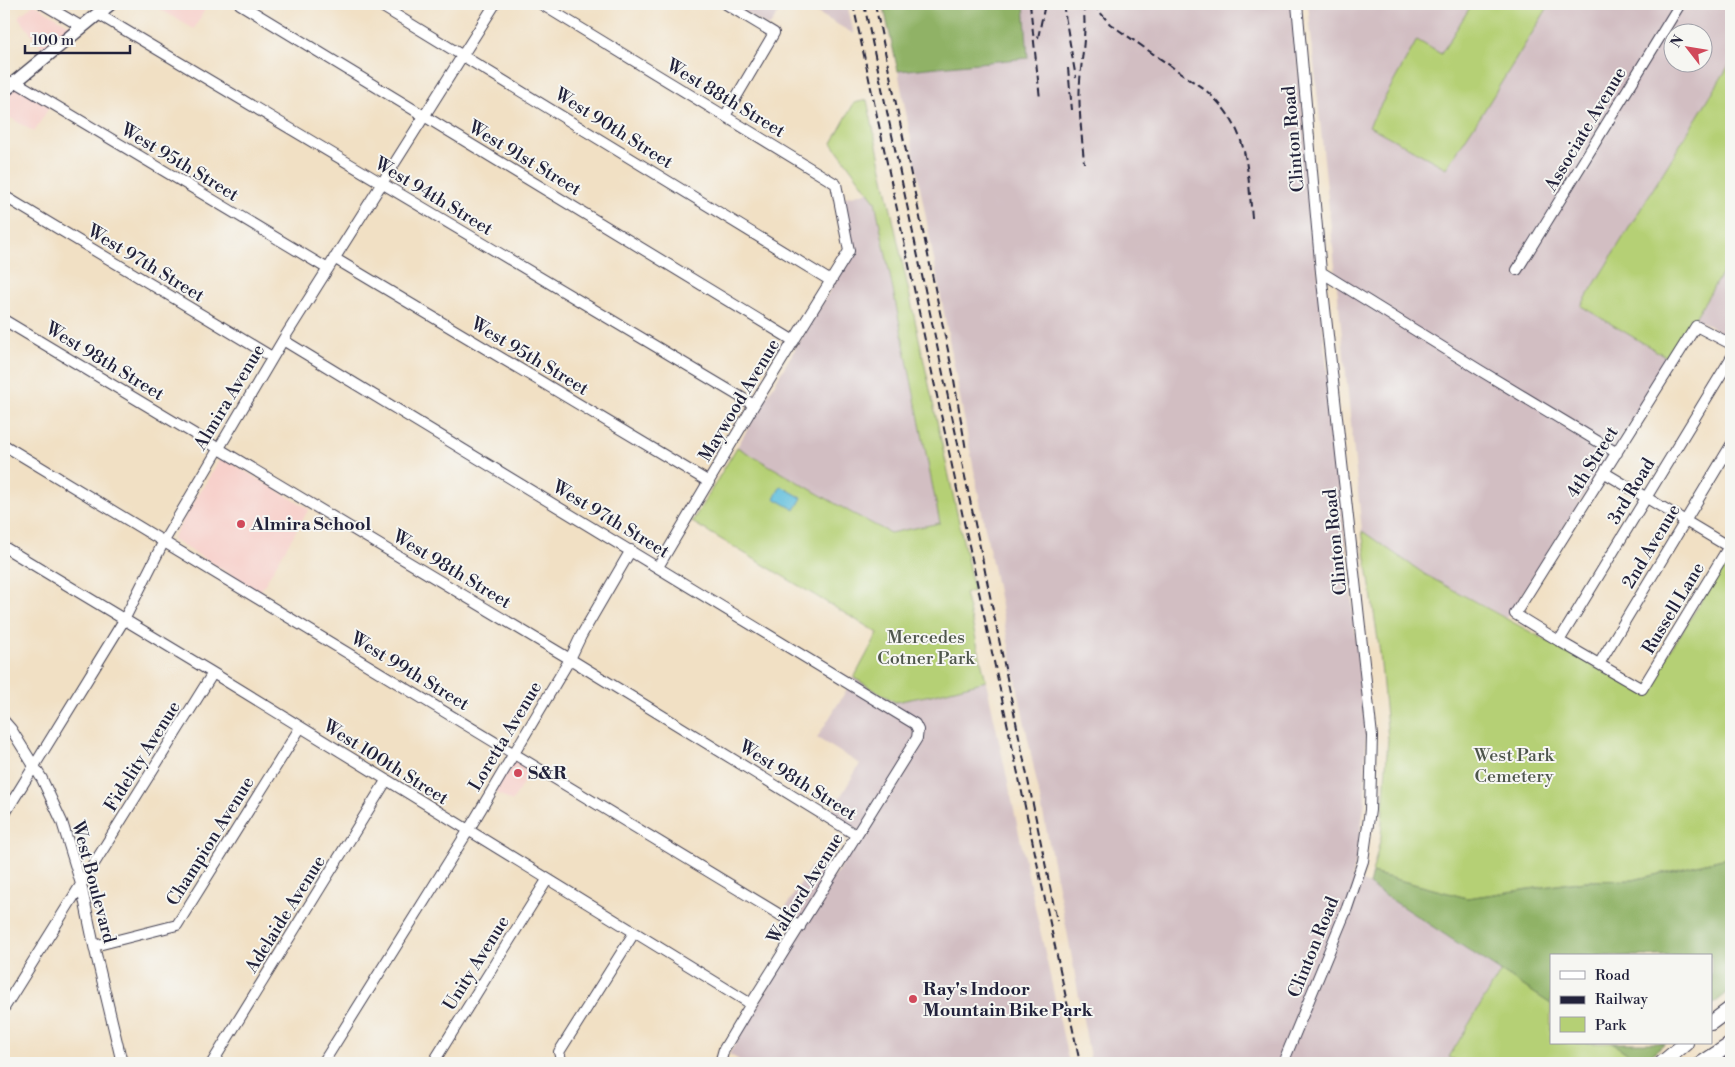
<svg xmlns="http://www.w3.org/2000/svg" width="1735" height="1067" viewBox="0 0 1735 1067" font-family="'Libre Bodoni',serif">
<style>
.built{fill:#f7d0cb}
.industrial{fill:#d2bec2;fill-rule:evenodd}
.green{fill:#b5d075;stroke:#6c7958}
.forest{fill:#90b266;stroke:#596a50}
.water{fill:#5dbddc;stroke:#40708c}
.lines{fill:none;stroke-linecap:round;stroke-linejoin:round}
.minor-casing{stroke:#413e50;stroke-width:12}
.major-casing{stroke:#413e50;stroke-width:15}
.highway-casing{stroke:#413e50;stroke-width:16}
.minor{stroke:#fff;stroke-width:10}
.major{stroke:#fff;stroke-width:12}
.highway{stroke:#fff;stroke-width:14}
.rail{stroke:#22223b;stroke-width:2;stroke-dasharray:8 4;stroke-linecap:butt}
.poi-dot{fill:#d1495b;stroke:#f6f6f2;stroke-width:2}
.labels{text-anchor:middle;stroke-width:4;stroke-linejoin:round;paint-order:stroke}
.street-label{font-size:18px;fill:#22223b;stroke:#f6f6f2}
.poi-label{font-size:18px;font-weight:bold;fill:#22223b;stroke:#f6f6f2;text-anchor:start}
.park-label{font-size:18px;fill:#4e564c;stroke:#f6f6f2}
</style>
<rect width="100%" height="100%" fill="#f6f6f2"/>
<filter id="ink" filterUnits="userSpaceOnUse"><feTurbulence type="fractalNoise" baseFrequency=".02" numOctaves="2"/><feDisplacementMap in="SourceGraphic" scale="10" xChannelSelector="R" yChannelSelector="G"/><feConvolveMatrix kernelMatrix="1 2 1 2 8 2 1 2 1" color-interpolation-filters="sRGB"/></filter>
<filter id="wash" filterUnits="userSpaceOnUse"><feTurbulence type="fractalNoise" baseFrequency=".0096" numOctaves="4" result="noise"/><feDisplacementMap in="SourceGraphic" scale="20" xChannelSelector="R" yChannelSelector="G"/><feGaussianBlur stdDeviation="1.12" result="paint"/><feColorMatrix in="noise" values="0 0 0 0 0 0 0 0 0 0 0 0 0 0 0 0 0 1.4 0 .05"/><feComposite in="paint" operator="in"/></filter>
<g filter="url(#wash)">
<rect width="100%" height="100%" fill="#f1e0c4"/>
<path class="built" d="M34 4 73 27 44 50 18 17Z
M151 4H208L194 29Z
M17 86 50 106 34 132 4 114V97Z
M221 457 309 509 260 592 172 539Z
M515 757 532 767 512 802 494 791Z"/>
<path class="industrial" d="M732 4H784L769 27Z
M802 4H847L854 34Z
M1024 4H1293L1326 359 1366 732 1365 801 1357 858 1352 877 1369 885 1501 971 1449 1057 1458 1063H1091L1067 931 984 523 898 71 1028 58Z
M1308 4H1472L1441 55 1417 40 1445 168 1482 114 1550 4H1731V62L1581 306 1670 359 1507 618 1426 575 1362 531ZM1672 32H1702V62H1672Z
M868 192 875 201 940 523 890 533 850 512 737 447 852 253 842 198Z
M1731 258V338L1695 318Z
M854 678 895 702 931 695 986 681 1069 1063H744L729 1054 805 926 783 912 811 866 833 879 860 832 830 814 860 764 817 738Z"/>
<path class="green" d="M1472 4H1550L1482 114 1446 168 1369 126 1417 40 1441 54Z
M1731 62V258L1670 359 1581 306Z
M867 100 974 591 965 593 986 681 931 695 895 702 854 678 878 633 692 522 737 447 850 512 890 533 940 523 875 201 832 143 854 103Z
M1362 531 1426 575 1643 693 1731 554V857L1633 880 1585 881 1467 898 1372 873 1381 837 1388 739 1380 654Z
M1501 971 1551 1004V1043H1612L1642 1063H1458L1449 1057Z"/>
<path class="forest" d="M883 4H1024L1028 58 898 71Z
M1731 857V990L1711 1006V956H1551V1004L1369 885 1372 873 1467 898 1585 881 1633 880Z
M1612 1043H1665L1642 1063Z"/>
<path class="water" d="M781 486 802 498 795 510 774 498Z"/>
</g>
<g filter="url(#ink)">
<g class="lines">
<defs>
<path id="minor" d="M43 4 82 27
M240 4 794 341
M378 4 831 281
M541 4 836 184 849 251 754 405 658 567
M98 14 754 405
M16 82 328 269
M725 116 774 33 726 4
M4 196 272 357
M334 258 709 482
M1517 270 1680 4
M1321 272 1481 371 1617 453
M4 320 570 659 856 835
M283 340 915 724 918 730 917 738 751 1004 724 1049 720 1063
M1731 344 1696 326 1515 614 1559 641 1642 689 1731 543
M4 445 800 927
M1605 473 1729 547
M4 547 213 673 751 1004
M1559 641 1731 358
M1599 664 1731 445
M4 721 11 729 42 779 62 822 81 884 94 946 122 1063
M4 815 124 620 164 541 283 340 495 4
M94 946 177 925 300 728
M4 1008 213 673
M212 1063 386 781
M323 1063 468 831 570 659 581 636 631 550
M433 1063 547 880
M562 1063 559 1052 634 933
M1283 1063 1347 908 1363 861 1370 810 1372 736 1321 272 1297 4"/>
<path id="major" d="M4 91 110 4"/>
<path id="highway" d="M1711 1023 1731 1008
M1662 1063 1686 1043
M1702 1063 1731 1044"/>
</defs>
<use href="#minor" class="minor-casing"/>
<use href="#major" class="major-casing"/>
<use href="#highway" class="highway-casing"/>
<use href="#minor" class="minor"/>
<use href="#major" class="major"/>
<use href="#highway" class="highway"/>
<path class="rail" d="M853 4 1080 1063
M864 4 980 547 1057 921
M875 4 953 374 966 450
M1030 4 1040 99
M1063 4 1076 78
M1083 4C1087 31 1082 54 1080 81 1078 108 1082 135 1084 163
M1093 4 1110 24 1204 89C1249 126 1247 165 1252 218
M1038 38 1045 4
M1068 68 1072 110"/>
</g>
</g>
<g class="poi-dot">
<circle cx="241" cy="524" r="5"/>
<circle cx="518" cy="773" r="5"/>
<circle cx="913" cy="999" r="5"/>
</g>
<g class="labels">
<g class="street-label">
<text transform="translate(726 98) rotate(31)" y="6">West 88th Street</text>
<text transform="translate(614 128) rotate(32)" y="6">West 90th Street</text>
<text transform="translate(1585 129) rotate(-59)" y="6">Associate Avenue</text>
<text transform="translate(1293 139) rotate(-95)" y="6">Clinton Road</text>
<text transform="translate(525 158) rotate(31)" y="6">West 91st Street</text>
<text transform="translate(180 162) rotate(31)" y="6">West 95th Street</text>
<text transform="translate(434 196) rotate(31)" y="6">West 94th Street</text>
<text transform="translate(146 263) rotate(31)" y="6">West 97th Street</text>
<text transform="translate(530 356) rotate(31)" y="6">West 95th Street</text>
<text transform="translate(105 361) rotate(31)" y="6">West 98th Street</text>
<text transform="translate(229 397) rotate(-59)" y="6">Almira Avenue</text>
<text transform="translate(739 400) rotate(-59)" y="6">Maywood Avenue</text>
<text transform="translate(1592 462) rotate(-58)" y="6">4th Street</text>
<text transform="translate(1631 491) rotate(-59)" y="6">3rd Road</text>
<text transform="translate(611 519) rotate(31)" y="6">West 97th Street</text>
<text transform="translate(1335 542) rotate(-96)" y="6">Clinton Road</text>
<text transform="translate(1651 546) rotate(-59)" y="6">2nd Avenue</text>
<text transform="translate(452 569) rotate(31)" y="6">West 98th Street</text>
<text transform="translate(1673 608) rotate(-59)" y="6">Russell Lane</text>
<text transform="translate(410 671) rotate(31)" y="6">West 99th Street</text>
<text transform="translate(505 736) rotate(-59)" y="6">Loretta Avenue</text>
<text transform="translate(142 756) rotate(-58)" y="6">Fidelity Avenue</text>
<text transform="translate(386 762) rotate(32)" y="6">West 100th Street</text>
<text transform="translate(798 780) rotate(32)" y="6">West 98th Street</text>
<text transform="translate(210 841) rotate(-58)" y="6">Champion Avenue</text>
<text transform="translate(94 882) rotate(75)" y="6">West Boulevard</text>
<text transform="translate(805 888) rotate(-58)" y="6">Walford Avenue</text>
<text transform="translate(285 914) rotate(-58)" y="6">Adelaide Avenue</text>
<text transform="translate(1313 947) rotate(-68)" y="6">Clinton Road</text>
<text transform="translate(476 963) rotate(-58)" y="6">Unity Avenue</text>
</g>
<g class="poi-label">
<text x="251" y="530">Almira School</text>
<text x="528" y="779">S&amp;R</text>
<text x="923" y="995">Ray's Indoor<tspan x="923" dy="21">Mountain Bike Park</tspan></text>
</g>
<g class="park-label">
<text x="926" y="643">Mercedes<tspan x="926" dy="21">Cotner Park</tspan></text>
<text x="1514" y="761">West Park<tspan x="1514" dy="21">Cemetery</tspan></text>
</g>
</g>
<rect width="1735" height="1067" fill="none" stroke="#f6f6f2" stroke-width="20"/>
<rect x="1550" y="954" width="162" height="90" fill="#f6f6f2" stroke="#a1a1a9"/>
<rect x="1560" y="971" width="25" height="8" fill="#ffffff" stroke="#a1a1a9"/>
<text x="1595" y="980" font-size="15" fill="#22223b">Road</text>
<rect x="1560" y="996" width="25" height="8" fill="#22223b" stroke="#a1a1a9"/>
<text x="1595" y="1004" font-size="15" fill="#22223b">Railway</text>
<rect x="1560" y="1017" width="25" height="15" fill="#b5d075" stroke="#a1a1a9"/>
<text x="1595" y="1030" font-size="15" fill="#22223b">Park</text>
<g transform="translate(1688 48) rotate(301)"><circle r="24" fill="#f6f6f2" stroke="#a1a1a9"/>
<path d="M0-4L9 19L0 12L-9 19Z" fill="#d1495b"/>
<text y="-8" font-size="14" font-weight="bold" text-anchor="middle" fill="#22223b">N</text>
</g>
<path d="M25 45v8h105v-8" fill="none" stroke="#22223b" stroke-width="2.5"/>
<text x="32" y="45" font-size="15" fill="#22223b" stroke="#f6f6f2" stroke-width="4" paint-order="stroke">100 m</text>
</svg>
